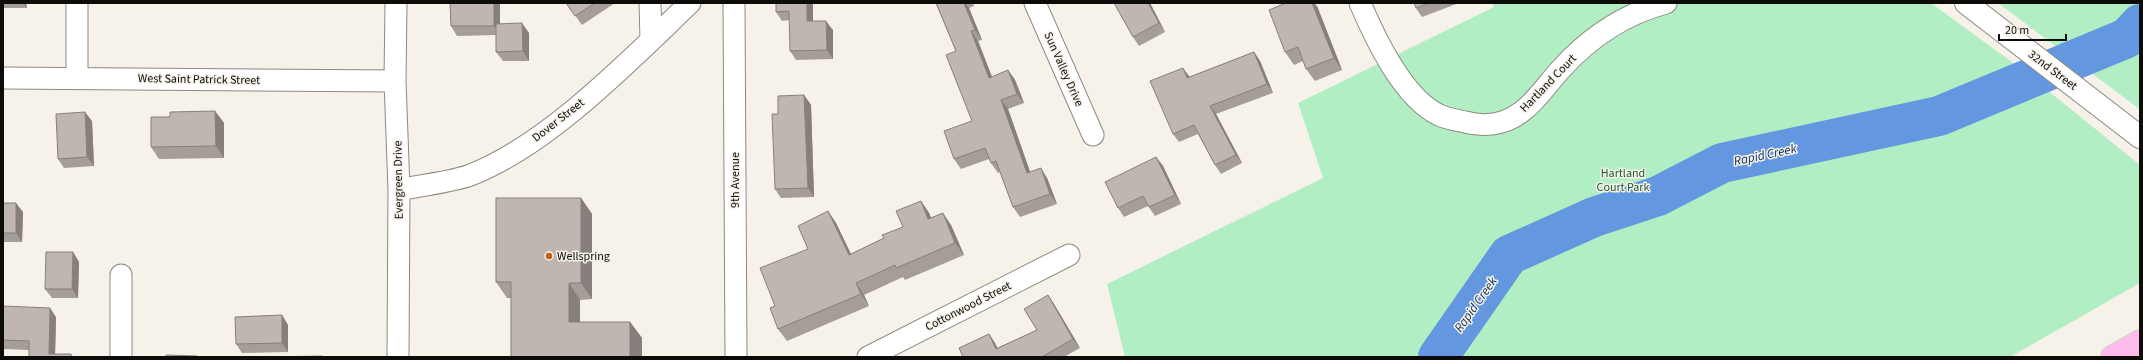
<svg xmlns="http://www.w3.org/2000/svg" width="2143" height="360" viewBox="0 0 2143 360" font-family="'Source Sans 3',sans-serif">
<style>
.green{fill:#b2eec3}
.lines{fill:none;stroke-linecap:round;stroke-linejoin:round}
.river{stroke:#6398e1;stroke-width:40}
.minor-casing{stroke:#8d8981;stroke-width:23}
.tertiary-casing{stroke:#8d8981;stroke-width:24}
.primary-casing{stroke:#d3d3d3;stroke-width:24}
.minor{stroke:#fff;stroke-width:21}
.tertiary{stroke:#fff;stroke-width:22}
.primary{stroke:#febaed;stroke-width:22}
.wall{fill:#a49d98}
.shaded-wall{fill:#867f7c}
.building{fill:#bfb6b1;stroke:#867f7c}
.poi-dot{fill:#c0601e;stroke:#f6f2e9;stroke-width:1.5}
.labels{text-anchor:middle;stroke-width:3;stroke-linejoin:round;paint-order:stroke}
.street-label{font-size:12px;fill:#0d0c09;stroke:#f6f2e9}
.park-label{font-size:12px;fill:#195933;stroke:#f6f2e9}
.poi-label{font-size:12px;fill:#0d0c09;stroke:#f6f2e9;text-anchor:start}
.water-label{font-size:13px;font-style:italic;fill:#092e5b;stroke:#f6f2e9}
</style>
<rect width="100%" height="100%" fill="#f6f2e9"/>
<path class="green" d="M1492 3H1931L2020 68 2140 165V283L2010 357H1125L1107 284 1323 178 1298 103 1494 7Z
M1998 3H2140V110L2138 108Z"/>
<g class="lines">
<path class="river" d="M1438 357 1509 255 1594 217 1658 196 1722 163 1939 116 2127 38 2140 24"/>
<defs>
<path id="minor" d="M396 3 395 81 399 190 398 357
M650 3 651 40
M734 3 736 357
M1035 3 1093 135
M1360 3C1375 38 1403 98 1439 115 1447 119 1457 120 1465 122 1484 127 1504 125 1520 113 1537 101 1547 84 1561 69 1590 37 1624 14 1666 3
M3 78 395 81
M77 78V3
M399 190C420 185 455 182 473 174 550 143 630 60 690 3
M121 275V357
M868 357 1069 255"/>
<path id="tertiary" d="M1966 3 2140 137"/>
<path id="primary" d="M2112 357 2140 341"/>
</defs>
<use href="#minor" class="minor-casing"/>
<use href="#tertiary" class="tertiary-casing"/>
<use href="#primary" class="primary-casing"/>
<use href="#minor" class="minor"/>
<use href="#tertiary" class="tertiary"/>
<use href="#primary" class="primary"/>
</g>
<path class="wall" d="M3 3H26L27 8H3Z
M450 3H500V24L529 33V61H503L496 52V35L457 36 451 26Z
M566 3H615L582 25Z
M776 3 833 30V59L796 60 790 51V20L782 21 776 12Z
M936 3H973L974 6 969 8 982 40 978 41 992 77 1008 70 1015 80 1024 103 1008 109 1030 172 1047 178 1057 204 1020 217 1013 207 1000 172 998 173 991 163 989 159 961 169 954 159 972 121 956 51Z
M1114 3H1150L1165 32 1139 46 1133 37Z
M1414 3H1459L1422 17 1416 8Z
M1317 6 1342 70 1315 81 1306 69 1303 61 1294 65 1285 52Z
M1254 52 1260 61 1273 93 1216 114 1242 163 1221 174 1215 165 1198 134 1179 142 1173 134 1189 77Z
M804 95 811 105 814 197 781 198 775 189 778 114Z
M215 111 224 123V158L159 159 151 147 170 117Z
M92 121 94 166 64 168 58 159Z
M1156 157 1163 166 1181 204 1155 216 1148 206 1124 217 1118 208Z
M581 198 592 214V299L580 300V322H630L642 338V357L511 298H507L496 282Z
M921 201 929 213 931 218 951 225 964 255 905 280 903 277 864 295 869 306 787 341 778 329 775 306 808 249 828 211 836 223 851 254 884 238 903 227Z
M3 203 23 212 22 242H3Z
M73 252 79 262 78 298H52L45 289Z
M1048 295 1054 304 1080 348 1064 357H963L989 334 995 343 997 348 1037 330Z
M3 306 56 317 55 354H71L73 357H29V350L3 349Z
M282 315 288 325V352L242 353 236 344Z"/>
<path class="shaded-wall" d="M23 3H26L27 8Z
M494 3H500V35L494 26Z
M807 3H813V30L807 21Z
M964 3H965L969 8 982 40 975 30Z
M1148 3H1150L1165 32 1159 23Z
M1312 3H1314L1317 6 1342 70 1334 58Z
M826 21 833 30V59L827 50Z
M522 23 529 33V61L523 51Z
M971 31 978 41 996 87 989 78Z
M1254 52 1260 61 1273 93 1267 84Z
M1183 68 1189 76 1193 86 1187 78Z
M1008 70 1015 80 1024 103 1017 94Z
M804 95 811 105 814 197 808 188Z
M1001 100 1008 109 1034 183 1027 173Z
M1210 106 1216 114 1242 163 1236 155Z
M215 111 224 123V158L216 146Z
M85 112 92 121 94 166 87 157Z
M1156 157 1163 166 1181 204 1175 195Z
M1041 168 1047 178 1057 204 1050 194Z
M581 198 592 214V299L581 283Z
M921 201 929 213 937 231 928 219Z
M16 203 23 212 22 242 16 233Z
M828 211 836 223 857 267 849 255Z
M943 213 951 225 964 255 955 243Z
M73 252 79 262 78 298 72 289Z
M569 283 580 300V338L569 322Z
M856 283 864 295 869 306 861 294Z
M1048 295 1054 304 1080 348 1073 339Z
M50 308 56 317 55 357 49 354Z
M282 315 288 325V352L282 343Z
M630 322 642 338V357H630Z
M989 334 995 343 1002 357 996 349Z"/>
<path class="building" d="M450 3H494V26H451Z
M566 3H595L575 16Z
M776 3H807V21H826L827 50 790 51 789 11 776 12Z
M936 3H964L975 30 971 31 989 78 1008 70 1017 94 1001 100 1027 173 1041 168 1050 194 1013 207 996 161 991 163 985 148 954 159 944 131 972 121 946 55 956 51Z
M1114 3H1148L1159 23 1133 37Z
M1286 3H1312L1334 58 1306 69 1298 47 1285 52 1269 10Z
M1414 3H1429L1416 8Z
M522 23 523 51 496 52V24Z
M1254 52 1267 84 1210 106 1236 155 1215 165 1194 125 1173 134 1150 81 1183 68 1187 78Z
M804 95 808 188 775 189 772 114H778V96Z
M215 111 216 146 151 147V117H170V112Z
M85 112 87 157 58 159 56 114Z
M1156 157 1175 195 1149 207 1143 196 1118 208 1105 182Z
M496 198H581V283H569V322H630V357H511V282H496Z
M921 201 928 219 943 213 955 243 896 268 895 265 856 283 861 294 778 329 770 308 775 306 760 268 808 249 798 226 828 211 849 255 884 238 882 235 903 227 896 211Z
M3 203H16V233H3Z
M46 252H73L72 289H45Z
M1048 295 1073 339 1042 357H963L959 348 989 334 996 349 1037 330 1024 309Z
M3 306 50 308 49 354H71V357H29V341L3 340Z
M282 315V343L236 344 235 317Z
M166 355 197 356V357H166Z
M322 356V357H271Z"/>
<circle class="poi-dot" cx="549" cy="256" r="4"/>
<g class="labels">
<g class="street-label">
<text transform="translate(1064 69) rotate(66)" y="4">Sun Valley Drive</text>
<text transform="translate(2053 70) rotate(37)" y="4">32nd Street</text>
<text transform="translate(199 79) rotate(1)" y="4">West Saint Patrick Street</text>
<text transform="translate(1548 83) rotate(-46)" y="4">Hartland Court</text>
<text transform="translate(558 120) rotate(-38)" y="4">Dover Street</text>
<text transform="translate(398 180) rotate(-91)" y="4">Evergreen Drive</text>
<text transform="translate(735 180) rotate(-90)" y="4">9th Avenue</text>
<text transform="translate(968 306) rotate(-27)" y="4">Cottonwood Street</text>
</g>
<g class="park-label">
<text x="1623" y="177">Hartland<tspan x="1623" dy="14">Court Park</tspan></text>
</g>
<g class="poi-label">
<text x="557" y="260">Wellspring</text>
</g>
<g class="water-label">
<text transform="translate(1765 154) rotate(-12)" y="5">Rapid Creek</text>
<text transform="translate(1475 304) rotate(-55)" y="5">Rapid Creek</text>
</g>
</g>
<rect width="2143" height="360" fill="none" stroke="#0d0c09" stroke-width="8"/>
<path d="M1999 34v6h67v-6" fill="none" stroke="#0d0c09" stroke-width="2"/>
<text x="2005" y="34" font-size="12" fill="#0d0c09" stroke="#f6f2e9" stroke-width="3" paint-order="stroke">20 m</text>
</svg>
